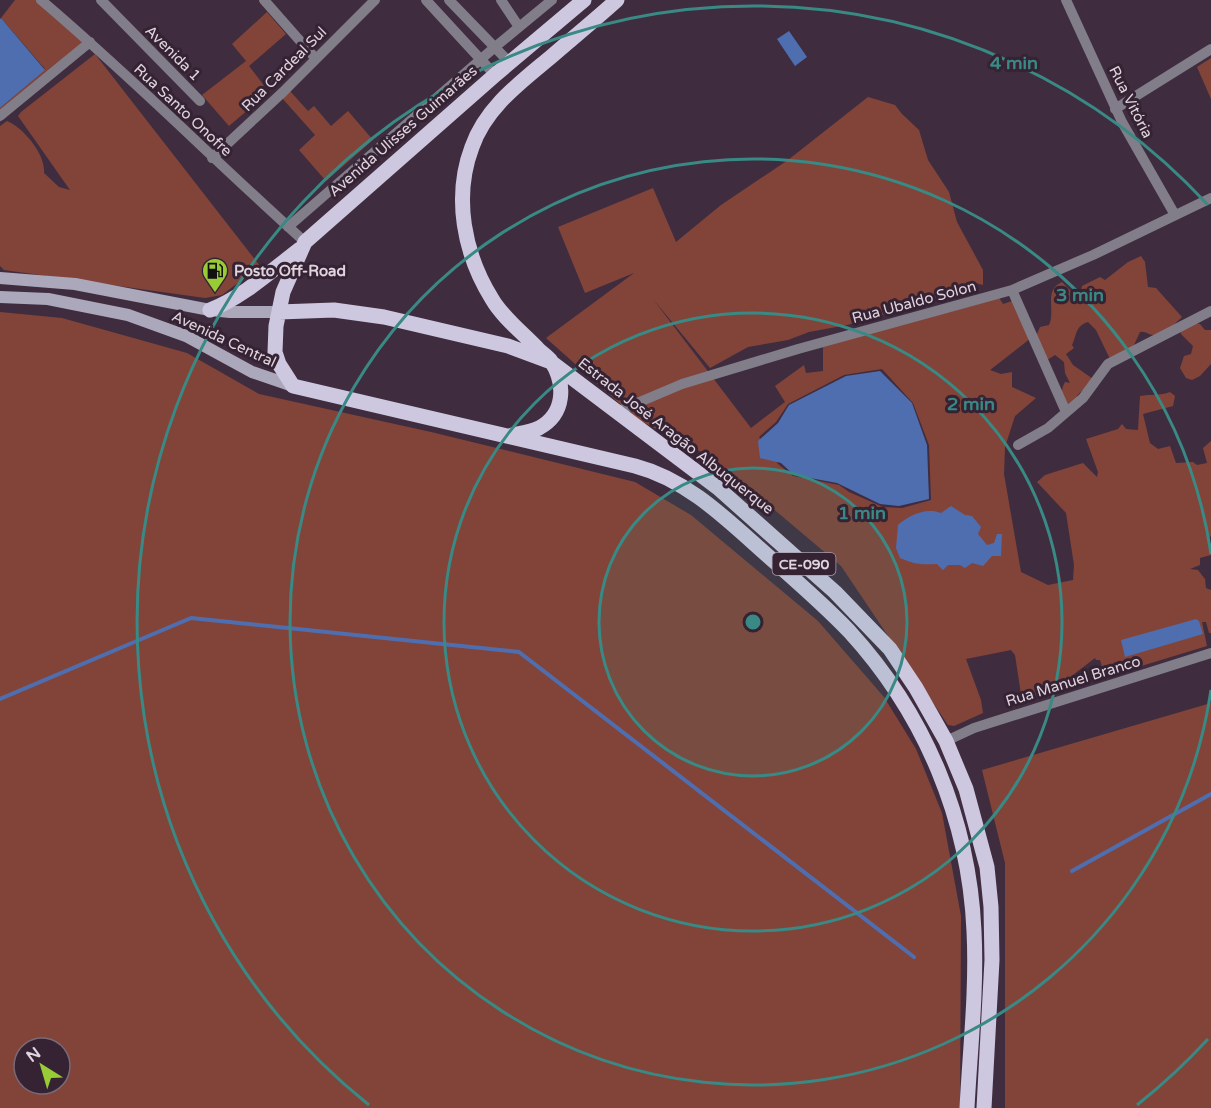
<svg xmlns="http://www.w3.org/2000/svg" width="1211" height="1108" viewBox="0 0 1211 1108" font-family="'Varela Round',sans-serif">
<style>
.green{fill:#824439;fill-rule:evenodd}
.water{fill:#4f6eb0}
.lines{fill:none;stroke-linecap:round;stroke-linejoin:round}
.stream{stroke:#4f6eb0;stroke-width:4}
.street{stroke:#817e8a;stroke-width:10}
.secondary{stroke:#aca8bb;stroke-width:12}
.primary{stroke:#cdc8e0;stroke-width:15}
.ring{fill:none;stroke:#398985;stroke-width:3}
.labels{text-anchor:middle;stroke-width:6;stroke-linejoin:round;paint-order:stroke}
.shield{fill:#352334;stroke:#ad9fac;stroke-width:1.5}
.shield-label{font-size:14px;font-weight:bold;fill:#e0d4df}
.street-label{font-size:15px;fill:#e0d4df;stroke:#352334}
.poi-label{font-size:15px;font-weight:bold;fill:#e0d4df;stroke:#352334;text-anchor:start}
.centre{fill:#398985;stroke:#352334;stroke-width:3}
.ring-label{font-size:18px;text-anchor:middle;font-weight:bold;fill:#398985;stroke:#352334;stroke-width:6;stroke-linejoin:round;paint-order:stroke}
</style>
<rect width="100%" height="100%" fill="#3f2d3f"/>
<path class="green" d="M15 0H39L88 47 0 122V108L45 69 1 18Z
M267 12 286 34 249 66 269 92 229 126 202 95 246 61 232 44Z
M95 54 260 266 222 295 205 298 4 270 0 266V126L7 121C24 128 46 155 44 173L59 187 70 190 18 116 21 112Z
M1211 58V99L1197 67Z
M290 91 308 111 314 106 331 126 348 111 373 140 326 181 299 150 315 135 282 98Z
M868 97 895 105 902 114 919 130 928 160 949 192 957 222 983 270V285L975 283 957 293 952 292 906 309 847 325 809 332 788 340 748 347 710 368 653 299 751 428 785 402 775 386 804 365 806 373 823 371V347L998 296 1003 304 1012 301 1031 338 990 370 1001 374 1012 372V387L1036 398 1015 416 1005 447 1004 474 1021 572 1048 585 1073 580 1074 565 1066 513 1037 482 1045 475 1083 463 1097 477 1098 472 1086 439 1118 429 1122 424 1126 429 1138 430 1140 396C1151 394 1160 396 1170 392L1175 396 1173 406 1143 414 1150 443 1158 449 1170 446 1176 463 1193 462 1197 465 1207 463 1203 448 1211 441V536L1208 538 1211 555 1200 558V565L1190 569 1198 570 1205 579 1206 588 1211 590V633H1209L1206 622H1202L1207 646 1105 677 1100 660H1096L1095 658 1056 688 1022 701 1015 655 1011 650 966 659 981 700 983 713 954 726 948 725 841 566 713 458 637 419 546 338 634 273 585 293 558 227 653 188 676 242 721 205 788 160ZM882 369 913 403 929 445 931 500 902 508 883 507 849 492 839 485 793 476 778 464 759 437 776 422 788 404 844 375Z
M1141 256 1145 262 1148 287 1156 288 1182 317C1175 323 1164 337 1154 335 1148 335 1146 331 1140 332L1134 345 1110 359 1096 330 1088 322C1075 326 1077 335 1072 345L1074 348 1066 354 1073 365 1093 379C1089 385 1087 387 1082 391 1075 396 1078 400 1066 406 1062 397 1060 391 1065 382L1070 383 1065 373 1064 362 1055 355 1047 360 1035 338 1040 327 1049 325C1056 310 1043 290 1062 282L1076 296 1080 297 1082 286 1100 277 1105 280 1128 262Z
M0 312 62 318 187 353 259 394 431 432 635 482 691 515 818 621 884 697 916 749 942 813 961 916 960 1108H0ZM24 1048H60V1084H24Z
M1194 323 1200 324 1205 330H1211V364L1200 376 1192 380 1186 378 1180 368 1184 356 1191 354 1193 346 1181 334 1180 330Z
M1211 703V1108H1005V863L982 770Z"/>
<path class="water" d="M1 18 45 70 0 108V19Z
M789 31 807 57 795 66 777 39Z
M880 371 912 403 927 445 929 499 899 506 880 504 837 483 794 475 781 463 760 458 758 441 778 423 789 405 846 376Z
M951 506 965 515 972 516 981 527 978 534 987 545 994 543 997 534H1002L1001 556H992L983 566 972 563 965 568 960 565H948L943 570 937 564C921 565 914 564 900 558L896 548 898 525C909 515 926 507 941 513Z
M1196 619 1199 621 1203 634 1125 657 1121 640Z"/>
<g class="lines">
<path class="stream" d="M0 699 191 618 519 652 914 957
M1072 871 1211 794"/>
<path class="street" d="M41 0C132 77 216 162 305 242
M101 0 200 101
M264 0 316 59
M426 0 495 75
M449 0 509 62
M501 0 519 27
M1066 0 1122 122 1175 215
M1115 109 1211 49
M0 116 90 42
M212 158 283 92 375 0
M288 227 495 47 552 0
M1012 290 1066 412
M616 412 682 384 798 349 1012 290 1093 255 1211 198
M1018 445 1048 428 1083 398 1108 364 1211 311
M946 741 974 728 1211 653"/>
<path class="secondary" d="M0 278 75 284 210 310 230 312H279
M0 297 48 299 128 315 186 336 252 372 293 386"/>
<path class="primary" d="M584 0 495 75 305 242 283 292 276 326 275 352 279 364 293 386 635 466C692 481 733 526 776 563 801 585 826 607 849 631 925 714 969 819 974 931 977 990 970 1049 967 1108
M210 310C243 297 271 271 300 249
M279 312 334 310 384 317 508 346 551 362 718 488 835 592 890 649 916 688 946 741 966 789 987 867 991 907 992 960 984 1108
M512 435C521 433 531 432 539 428 565 414 566 384 551 361 548 357 542 353 538 349 523 333 503 318 492 299 464 254 453 197 472 147 486 107 521 82 552 56 574 37 596 19 617 0"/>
</g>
<circle cx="753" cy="622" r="154" fill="#398985" fill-opacity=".12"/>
<g class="ring">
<circle cx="753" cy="622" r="154"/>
<circle cx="753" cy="622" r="309"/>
<path d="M1211 690A463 463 0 1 1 1211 554"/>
<path d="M1208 1039A617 617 0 0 1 1137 1105M369 1105A617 617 0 1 1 1208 205"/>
</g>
<defs>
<symbol id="fuel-pin" viewBox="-11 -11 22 30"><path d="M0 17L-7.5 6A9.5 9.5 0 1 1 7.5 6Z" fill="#98cb36" stroke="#352334"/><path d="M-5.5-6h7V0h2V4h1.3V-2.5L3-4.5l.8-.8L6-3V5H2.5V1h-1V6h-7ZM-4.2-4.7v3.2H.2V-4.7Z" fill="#111"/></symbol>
</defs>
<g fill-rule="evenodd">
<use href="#fuel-pin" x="200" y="256" width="30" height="40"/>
</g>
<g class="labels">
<rect class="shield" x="772.5" y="553" width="63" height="22" rx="4.5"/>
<g class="shield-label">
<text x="804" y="569">CE-090</text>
</g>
<g class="street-label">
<text transform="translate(173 53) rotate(45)" y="5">Avenida 1</text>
<text transform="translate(284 69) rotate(-45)" y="5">Rua Cardeal Sul</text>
<text transform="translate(1131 102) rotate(63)" y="5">Rua Vitória</text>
<text transform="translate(183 110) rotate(43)" y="5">Rua Santo Onofre</text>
<text transform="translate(403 131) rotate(-41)" y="5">Avenida Ulisses Guimarães</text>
<text transform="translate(914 302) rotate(-15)" y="5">Rua Ubaldo Solon</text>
<text transform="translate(224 339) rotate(25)" y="5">Avenida Central</text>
<text transform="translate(676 436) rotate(38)" y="5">Estrada José Aragão Albuquerque</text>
<text transform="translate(1073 681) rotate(-17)" y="5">Rua Manuel Branco</text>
</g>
<g class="poi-label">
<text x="234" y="276">Posto Off-Road</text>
</g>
</g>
<circle cx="753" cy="622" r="9" class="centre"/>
<g class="ring-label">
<text x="1014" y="69">4 min</text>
<text x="1080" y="301">3 min</text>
<text x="971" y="410">2 min</text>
<text x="862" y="519">1 min</text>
</g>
<g transform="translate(42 1066) rotate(323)"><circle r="28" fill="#352334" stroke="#796a78" stroke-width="1.5"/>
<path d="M0-4.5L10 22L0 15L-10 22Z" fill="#98cb36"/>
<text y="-9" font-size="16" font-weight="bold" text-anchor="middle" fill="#e0d4df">N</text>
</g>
</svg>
